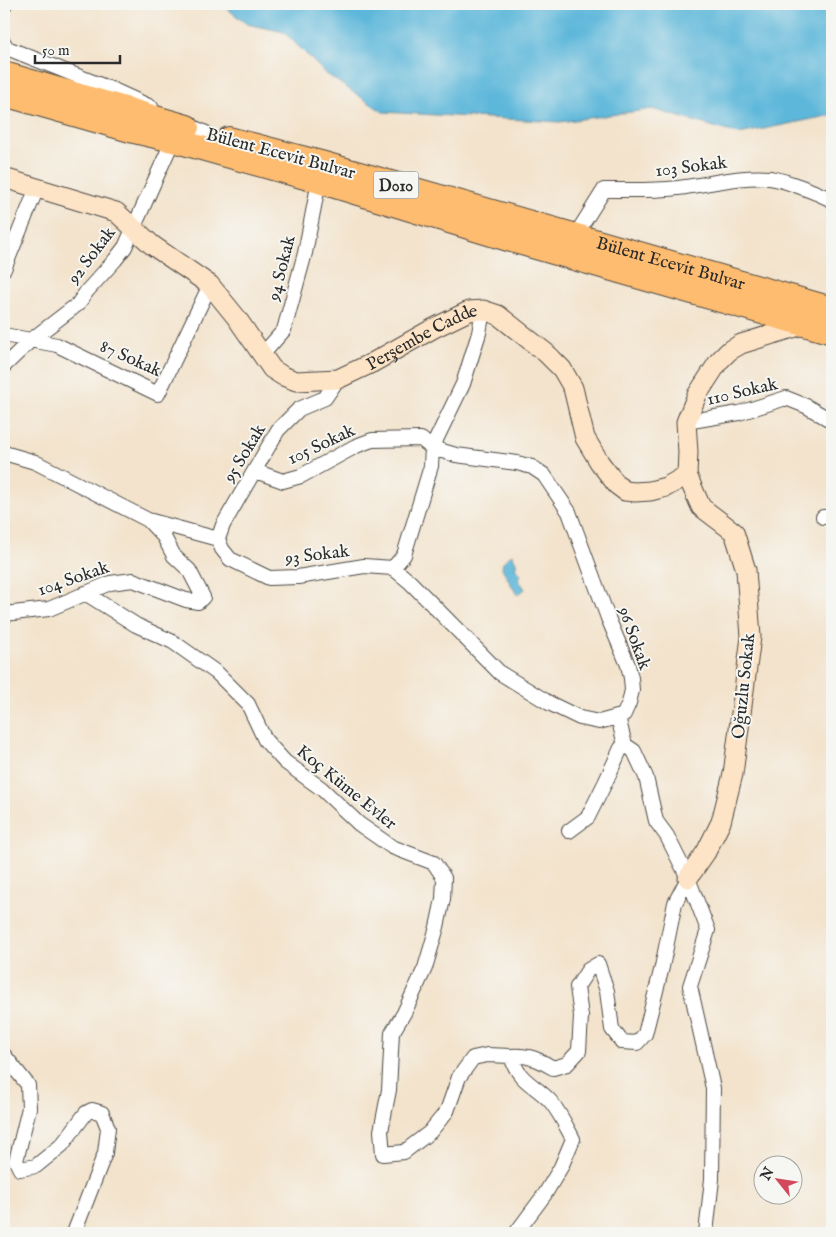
<svg xmlns="http://www.w3.org/2000/svg" width="836" height="1237" viewBox="0 0 836 1237" font-family="'IM FELL English',serif">
<style>
.water{fill:#5db7da;stroke:#447182}
.lines{fill:none;stroke-linecap:round;stroke-linejoin:round}
.street-casing{stroke:#494743;stroke-width:16}
.secondary-casing{stroke:#494743;stroke-width:21}
.highway-casing{stroke:#494743;stroke-width:26}
.street{stroke:#fff;stroke-width:14}
.secondary{stroke:#fee4c6;stroke-width:19}
.highway{stroke:#fdbc70;stroke-width:24}
.labels{text-anchor:middle;stroke-width:4;stroke-linejoin:round;paint-order:stroke}
.shield{fill:#f6f6f2;stroke:#686867;stroke-width:1}
.shield-label{font-size:16px;font-weight:bold;fill:#2b2b2b}
.street-label{font-size:18px;fill:#2b2b2b;stroke:#f6f6f2}
</style>
<rect width="100%" height="100%" fill="#f6f6f2"/>
<filter id="ink" filterUnits="userSpaceOnUse"><feTurbulence type="fractalNoise" baseFrequency=".02" numOctaves="2"/><feDisplacementMap in="SourceGraphic" scale="10" xChannelSelector="R" yChannelSelector="G"/><feConvolveMatrix kernelMatrix="1 2 1 2 8 2 1 2 1" color-interpolation-filters="sRGB"/></filter>
<filter id="wash" filterUnits="userSpaceOnUse"><feTurbulence type="fractalNoise" baseFrequency=".0096" numOctaves="4" result="noise"/><feDisplacementMap in="SourceGraphic" scale="20" xChannelSelector="R" yChannelSelector="G"/><feGaussianBlur stdDeviation="1.12" result="paint"/><feColorMatrix in="noise" values="0 0 0 0 0 0 0 0 0 0 0 0 0 0 0 0 0 1.4 0 .05"/><feComposite in="paint" operator="in"/></filter>
<g filter="url(#wash)">
<rect width="100%" height="100%" fill="#f3e3cc"/>
<path class="water" d="M221 4H832V115L739 134 652 109 560 122 383 112 325 73 284 32 247 24Z
M512 554 517 565 515 567 521 575 518 579 525 589 517 595 502 568 503 562Z"/>
</g>
<g filter="url(#ink)">
<g class="lines">
<defs>
<path id="street" d="M4 6 5 4
M4 43 7 48 118 92 151 107
M182 122 206 133
M575 236 604 190C629 190 653 191 678 188 708 185 739 175 770 178 785 180 818 193 832 200
M4 269 37 188
M4 335 57 345 158 394 210 285
M262 355 284 330 305 253 319 181
M4 366 31 340 78 304 87 291 115 260 125 247 173 140
M686 422 739 413 786 398 806 406 832 421
M4 453 35 462 148 520 218 539
M255 471 283 481 301 476 356 446 372 440 421 439 432 448 456 455 517 463 532 467 544 475 569 512 608 618 628 665 631 678 632 690 629 703 624 714 621 716 599 722 580 718 549 703 500 673 410 582 393 568
M823 517H832
M218 539 222 549 230 559 269 578 298 577 364 566 393 568 404 555 431 466 432 448 463 384 479 333 483 310
M218 539 223 525 278 430 299 409 325 398 338 379
M85 593 136 625 173 642 217 673 248 704 265 740 285 762 322 789 359 824 392 847 434 863 444 878 443 899 437 927 425 968 404 1013 392 1033 389 1090 381 1131 383 1154 404 1152 430 1132 447 1111 459 1077 473 1058 487 1055 511 1056
M4 614 49 609 110 583 133 580 186 600 198 602 203 597 189 570 174 556 164 537 148 520
M618 717 625 745
M569 831 588 817 605 783 621 748 625 745 634 751 646 777 656 821 667 836 688 878 708 930 690 986 713 1088 712 1179 706 1233
M4 1055 28 1085 29 1108 16 1161 20 1169 36 1166 62 1145 86 1113 92 1110 102 1113 108 1128 105 1153 74 1233
M516 1233 545 1194 561 1167 573 1139C566 1126 560 1113 551 1102 535 1084 519 1083 511 1056 529 1055 538 1059 553 1068L567 1064 579 1051 581 1016 577 987 588 970 598 964 607 991 612 1029 622 1042 637 1043 645 1034 662 967 675 903 688 878"/>
<g id="secondary">
<path id="s1" d="M4 178 116 212 152 245 210 285 236 317 272 369 283 376 296 381 338 379 372 363 434 328 469 311 483 310 498 315 546 353 562 369 573 388 585 438 600 463 617 485 625 491 635 492 650 491 666 487 687 475 688 452 686 422 697 395 719 361 729 351 741 344 806 324"/>
<path d="M687 475 701 507 734 532 746 570 751 637 733 774 721 822 706 852 688 878"/>
</g>
<g id="highway">
<path d="M4 74 187 127"/>
<path d="M4 94 130 130 173 140 319 181 508 239 832 332"/>
<path id="s2" d="M229 139 321 163 832 309"/>
</g>
</defs>
<use href="#street" class="street-casing"/>
<use href="#secondary" class="secondary-casing"/>
<use href="#highway" class="highway-casing"/>
<use href="#street" class="street"/>
<use href="#secondary" class="secondary"/>
<use href="#highway" class="highway"/>
</g>
</g>
<g class="labels">
<rect class="shield" x="373.5" y="171.5" width="45" height="27" rx="4"/>
<g class="shield-label">
<text x="396" y="191">D010</text>
</g>
<g class="street-label">
<text transform="translate(281 153) rotate(15)" y="6">Bülent Ecevit Bulvar</text>
<text transform="translate(691 166) rotate(-7)" y="6">103 Sokak</text>
<text transform="translate(91 255) rotate(-53)" y="6">92 Sokak</text>
<text dy="6" stroke="none"><textPath href="#s2" startOffset="459">Bülent Ecevit Bulvar</textPath></text>
<text transform="translate(281 268) rotate(-76)" y="6">94 Sokak</text>
<text dy="6" stroke="none"><textPath href="#s1" startOffset="504">Perşembe Cadde</textPath></text>
<text transform="translate(131 358) rotate(24)" y="6">87 Sokak</text>
<text transform="translate(742 391) rotate(-13)" y="6">110 Sokak</text>
<text transform="translate(321 444) rotate(-25)" y="6">105 Sokak</text>
<text transform="translate(244 453) rotate(-59)" y="6">95 Sokak</text>
<text transform="translate(317 554) rotate(-7)" y="6">93 Sokak</text>
<text transform="translate(73 578) rotate(-19)" y="6">104 Sokak</text>
<text transform="translate(635 638) rotate(70)" y="6">96 Sokak</text>
<text transform="translate(743 686) rotate(-84)" y="6">Oğuzlu Sokak</text>
<text transform="translate(347 787) rotate(39)" y="6">Koç Küme Evler</text>
</g>
</g>
<rect width="836" height="1237" fill="none" stroke="#f6f6f2" stroke-width="20"/>
<g transform="translate(778 1180) rotate(300)"><circle r="24" fill="#f6f6f2" stroke="#a5a5a2"/>
<path d="M0-4L9 19L0 12L-9 19Z" fill="#d1495b"/>
<text y="-8" font-size="14" font-weight="bold" text-anchor="middle" fill="#2b2b2b">N</text>
</g>
<path d="M35 55v8h85v-8" fill="none" stroke="#2b2b2b" stroke-width="2.5"/>
<text x="42" y="55" font-size="15" fill="#2b2b2b" stroke="#f6f6f2" stroke-width="4" paint-order="stroke">50 m</text>
</svg>
